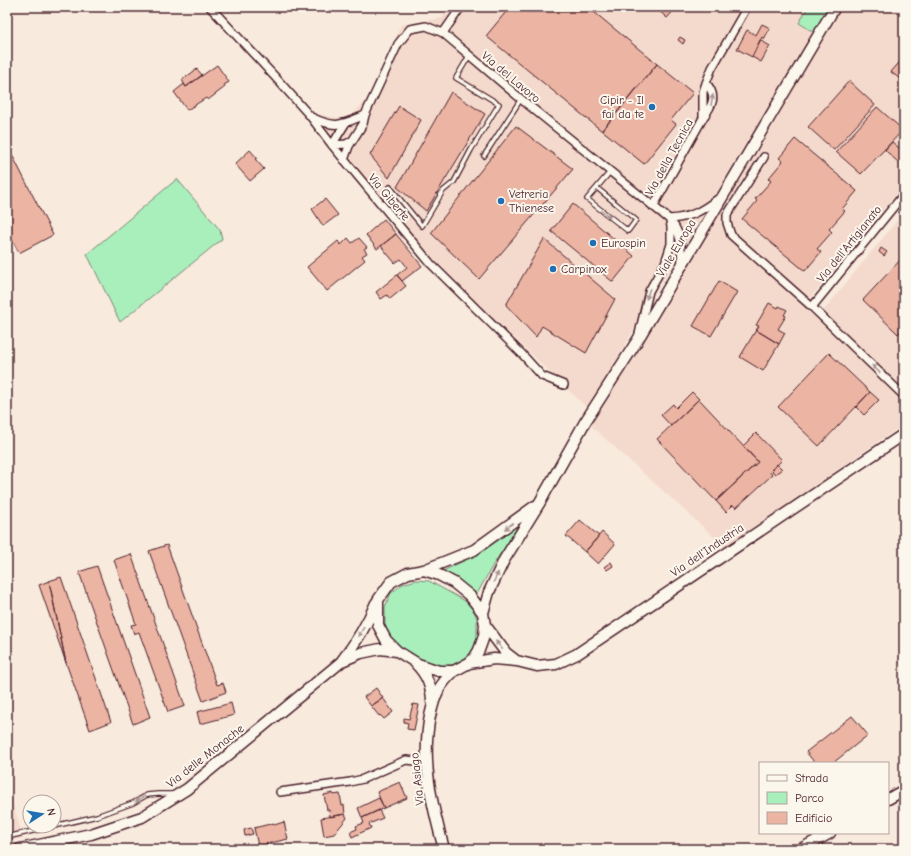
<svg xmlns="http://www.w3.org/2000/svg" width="911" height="856" viewBox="0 0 911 856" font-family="'Comic Neue',sans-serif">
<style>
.built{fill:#f4dacc}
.green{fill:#a9efbc;stroke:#7a8774}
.building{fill:#ecb4a3;stroke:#4a1f2b}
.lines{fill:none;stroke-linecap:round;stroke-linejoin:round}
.lane-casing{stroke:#4a1f2b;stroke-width:6}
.street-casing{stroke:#4a1f2b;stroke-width:10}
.secondary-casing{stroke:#4a1f2b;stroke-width:13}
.lane{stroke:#fbf7ec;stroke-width:3.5}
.street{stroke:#fbf7ec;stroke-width:7}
.secondary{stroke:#fbf7ec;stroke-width:10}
.oneway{fill:#ab9695}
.poi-dot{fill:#1f6fb2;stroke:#fbf7ec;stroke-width:1.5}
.labels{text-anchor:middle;stroke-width:4;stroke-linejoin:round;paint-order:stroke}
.street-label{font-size:12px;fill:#4a1f2b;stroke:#fbf7ec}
.poi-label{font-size:12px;fill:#4a1f2b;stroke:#fbf7ec;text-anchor:start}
</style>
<rect width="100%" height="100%" fill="#f8eadd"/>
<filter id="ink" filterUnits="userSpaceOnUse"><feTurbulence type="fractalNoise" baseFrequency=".025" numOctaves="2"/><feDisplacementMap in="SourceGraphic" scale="8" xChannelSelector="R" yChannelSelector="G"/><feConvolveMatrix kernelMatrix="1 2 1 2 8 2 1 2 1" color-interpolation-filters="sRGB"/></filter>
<g filter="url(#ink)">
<path class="built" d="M450 7H808L799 23 815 33 657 290 588 409 451 277 417 241 311 113 348 120 369 97 401 25 442 18Z
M840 7H904V185L807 302 820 315 904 212V424L724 548 713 536 589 424 664 294 810 59Z
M7 783 23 838 7 841Z"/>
<path class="green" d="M808 7H830L815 33 799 23Z
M177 179 220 230 222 239 120 322 87 254Z
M529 511 493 565 477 594 441 572 478 554 522 514Z
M416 580 429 581 465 601 474 611 477 619V645L467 657 452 665 436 666 417 660 390 638 385 625V607L391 593 403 584Z"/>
<path class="building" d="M510 7H588L657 64 602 131 486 36Z
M655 7H677L667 18Z
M762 24 770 28 764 39 762 37 752 57 737 49 747 30 756 35Z
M680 37 685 40 683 44 678 40Z
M760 40 770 46 761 62 752 57Z
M904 57V82L891 72Z
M657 64 693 93 671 120 676 124 644 164 602 130Z
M217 65 229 82 224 85 225 87 208 100 206 98 187 110 174 92 184 84 186 87Z
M197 69 202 75 186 87 182 80Z
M849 81 875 105 834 150 808 127Z
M451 92 485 114 426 211 397 187Z
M399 106 421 120 389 178 370 155Z
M877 107 903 130 861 174 836 152Z
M516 126 573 169 479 279 431 233Z
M795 139 857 191 842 209 845 211 829 229 832 232 817 249 821 252 805 271 742 219 757 201 755 199 771 181 768 179 783 161 779 158Z
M892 142 904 152V160L900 164 885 150Z
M7 145 53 235 19 253 7 230Z
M250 150 257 158 255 159 264 169 250 181 235 164Z
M325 199 338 215 323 226 312 209Z
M573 204 634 256 613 282 551 231Z
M384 219 396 234 377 249 366 235Z
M396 234 422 266 402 281 397 275 407 267 401 259 395 263 381 246Z
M348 238 352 243 359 238 367 247 364 249 367 253 362 256 365 260 327 291 307 267 338 241 341 245Z
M544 239 615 299 586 353 542 326 536 337 506 305Z
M881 248 887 252 884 256 879 252Z
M904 256V328L898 334 863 300Z
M397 275 406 286 390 299 387 295 381 299 376 292Z
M719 281 737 292 711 336 693 326Z
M769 303 778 308 779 306 787 310 784 315 786 316 778 329 785 333 779 344 756 330 759 326 756 325Z
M756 330 779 344 763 371 740 357Z
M829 353 870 392 819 446 778 407Z
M692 392 699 399 671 426 661 415 673 404 676 408Z
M870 392 879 400 864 415 856 407Z
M699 399 758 462 716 501 657 439Z
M756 433 782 460 770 472 772 475 736 508 733 505 726 512 716 501 758 462 743 446Z
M777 464 782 469 775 474 771 470Z
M580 520 599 536 585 552 566 536Z
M602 532 615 544 598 564 585 552Z
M167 545 217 685 223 683 226 692 203 701 149 551Z
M131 554 185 706 168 712 139 632 134 634 131 625 136 624 114 560Z
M611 562 613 566 607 570 604 567Z
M97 566 150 717 133 724 79 572Z
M61 577 111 722 90 730 66 663 49 581Z
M49 581 66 663 39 585Z
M376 688 383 698 371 706 364 697Z
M383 698 393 712 384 719 380 715 379 716 371 706Z
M231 703 234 715 200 724 197 712Z
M413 704 419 705 414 730 407 729 408 723 404 722V718L409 719Z
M852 716 868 735 833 763H815L806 752Z
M400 782 407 798 384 808 377 792Z
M333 793V795L340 794 342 806 344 805 345 814 330 817 329 810H327L324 795Z
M379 798 384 808 362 818 358 808Z
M379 810 383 818 369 824 371 828 352 837 350 832 357 829 356 826 364 823 362 818Z
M345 814 347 818 334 834 324 836 321 818Z
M284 822 288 839 258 846 254 828 274 823V825Z
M251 828 253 834 245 836 244 830Z"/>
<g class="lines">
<defs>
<path id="lane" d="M484 156 521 99
M390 187 422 226 443 191 454 182 471 150 499 104 456 78 469 56
M597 188 636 220 628 231 587 199 610 172
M7 837 97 816 133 803 147 795 158 794H173"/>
<path id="street" d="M210 7 276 78 310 116 332 145 431 264 522 354 542 376 564 385
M443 33 461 7
M311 117C336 129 341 125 365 115
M703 118V92L706 83 712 68 747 7
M332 145 345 124
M332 145 346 144 353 140
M764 157 727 215V223L731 235 812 307 904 396
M344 160 349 146 363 124 365 115 398 44 410 29 426 26 443 33 521 99 669 219C682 233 681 246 682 264
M653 207 703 118C712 106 718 96 706 83
M669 219C690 218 702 211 719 198
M812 307 904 194
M639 334 649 291 665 263 671 244V227L670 221
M280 792 350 782 363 779 406 760 426 762"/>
<path id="secondary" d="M424 570 474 550 535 506
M483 613 470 596 454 583 439 575 424 570 408 573 391 582 378 600V625L386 640 397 651 418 664 439 671H454L469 663 475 657 479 650 484 636 485 625 483 613 489 592 504 560 540 502 585 422 637 341 835 7
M485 625 506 653 515 660
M342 661 361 653 380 649 397 651
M469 663 494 659 517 661 537 666 556 664 577 654 904 434
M416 664C426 674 432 688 432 702
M888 799 904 790
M20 849 91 834 142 817 187 789 341 662C355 644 367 625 376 603
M444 849C432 805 421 762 430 716 435 695 438 686 454 671
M801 849 830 833"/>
</defs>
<use href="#lane" class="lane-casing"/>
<use href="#street" class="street-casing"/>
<use href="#secondary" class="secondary-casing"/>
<use href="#lane" class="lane"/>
<use href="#street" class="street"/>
<use href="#secondary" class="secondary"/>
</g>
<defs><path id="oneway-solid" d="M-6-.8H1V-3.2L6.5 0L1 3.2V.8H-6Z"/></defs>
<g class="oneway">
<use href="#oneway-solid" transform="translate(712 100) rotate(-79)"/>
<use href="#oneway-solid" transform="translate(606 214) rotate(38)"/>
<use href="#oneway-solid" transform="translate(648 294) rotate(108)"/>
<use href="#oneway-solid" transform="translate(876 369) rotate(-136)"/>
<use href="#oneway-solid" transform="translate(509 526) rotate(143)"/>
<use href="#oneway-solid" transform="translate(496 577) rotate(-64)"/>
<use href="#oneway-solid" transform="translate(361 632) rotate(121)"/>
<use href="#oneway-solid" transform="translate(499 645) rotate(-128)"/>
<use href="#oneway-solid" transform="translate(140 799) rotate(148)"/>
</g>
</g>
<g class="poi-dot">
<circle cx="652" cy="107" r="4"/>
<circle cx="501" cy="201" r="4"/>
<circle cx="593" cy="243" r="4"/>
<circle cx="553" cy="269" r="4"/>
</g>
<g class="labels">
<g class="street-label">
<text transform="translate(511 77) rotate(40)" y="4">Via del Lavoro</text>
<text transform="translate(669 157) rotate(-61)" y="4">Via della Tecnica</text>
<text transform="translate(389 197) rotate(50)" y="4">Via Giberte</text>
<text transform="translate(849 244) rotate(-51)" y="4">Via dell'Artigianato</text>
<text transform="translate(676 248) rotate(-59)" y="4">Viale Europa</text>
<text transform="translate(707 550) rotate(-34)" y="4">Via dell'Industria</text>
<text transform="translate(205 756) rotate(-38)" y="4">Via delle Monache</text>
<text transform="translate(417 779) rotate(-96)" y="4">Via Asiago</text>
</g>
<g class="poi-label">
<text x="644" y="104" text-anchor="end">Cipir - Il<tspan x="644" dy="14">fai da te</tspan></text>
<text x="509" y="198">Vetreria<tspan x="509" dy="14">Thienese</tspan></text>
<text x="601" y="247">Eurospin</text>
<text x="561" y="273">Carpinox</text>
</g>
</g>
<rect width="911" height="856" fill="none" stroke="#fbf7ec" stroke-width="24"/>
<rect x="12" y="12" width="887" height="832" fill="none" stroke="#4a1f2b" stroke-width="1.5" filter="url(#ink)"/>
<rect x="759" y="762" width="130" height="72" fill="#fbf7ec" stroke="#b4a19f"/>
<rect x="767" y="775" width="20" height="6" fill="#fbf7ec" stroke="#b4a19f"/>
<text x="795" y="782" font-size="12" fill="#4a1f2b">Strada</text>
<rect x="767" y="792" width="20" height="12" fill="#a9efbc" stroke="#b4a19f"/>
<text x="795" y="802" font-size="12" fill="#4a1f2b">Parco</text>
<rect x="767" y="812" width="20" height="12" fill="#ecb4a3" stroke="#b4a19f"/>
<text x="795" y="822" font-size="12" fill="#4a1f2b">Edificio</text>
<g transform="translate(42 814) rotate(78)"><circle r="19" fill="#fbf7ec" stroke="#b4a19f"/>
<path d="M0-3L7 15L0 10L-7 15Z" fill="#1f6fb2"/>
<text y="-6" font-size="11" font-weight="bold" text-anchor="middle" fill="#4a1f2b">N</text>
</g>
</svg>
